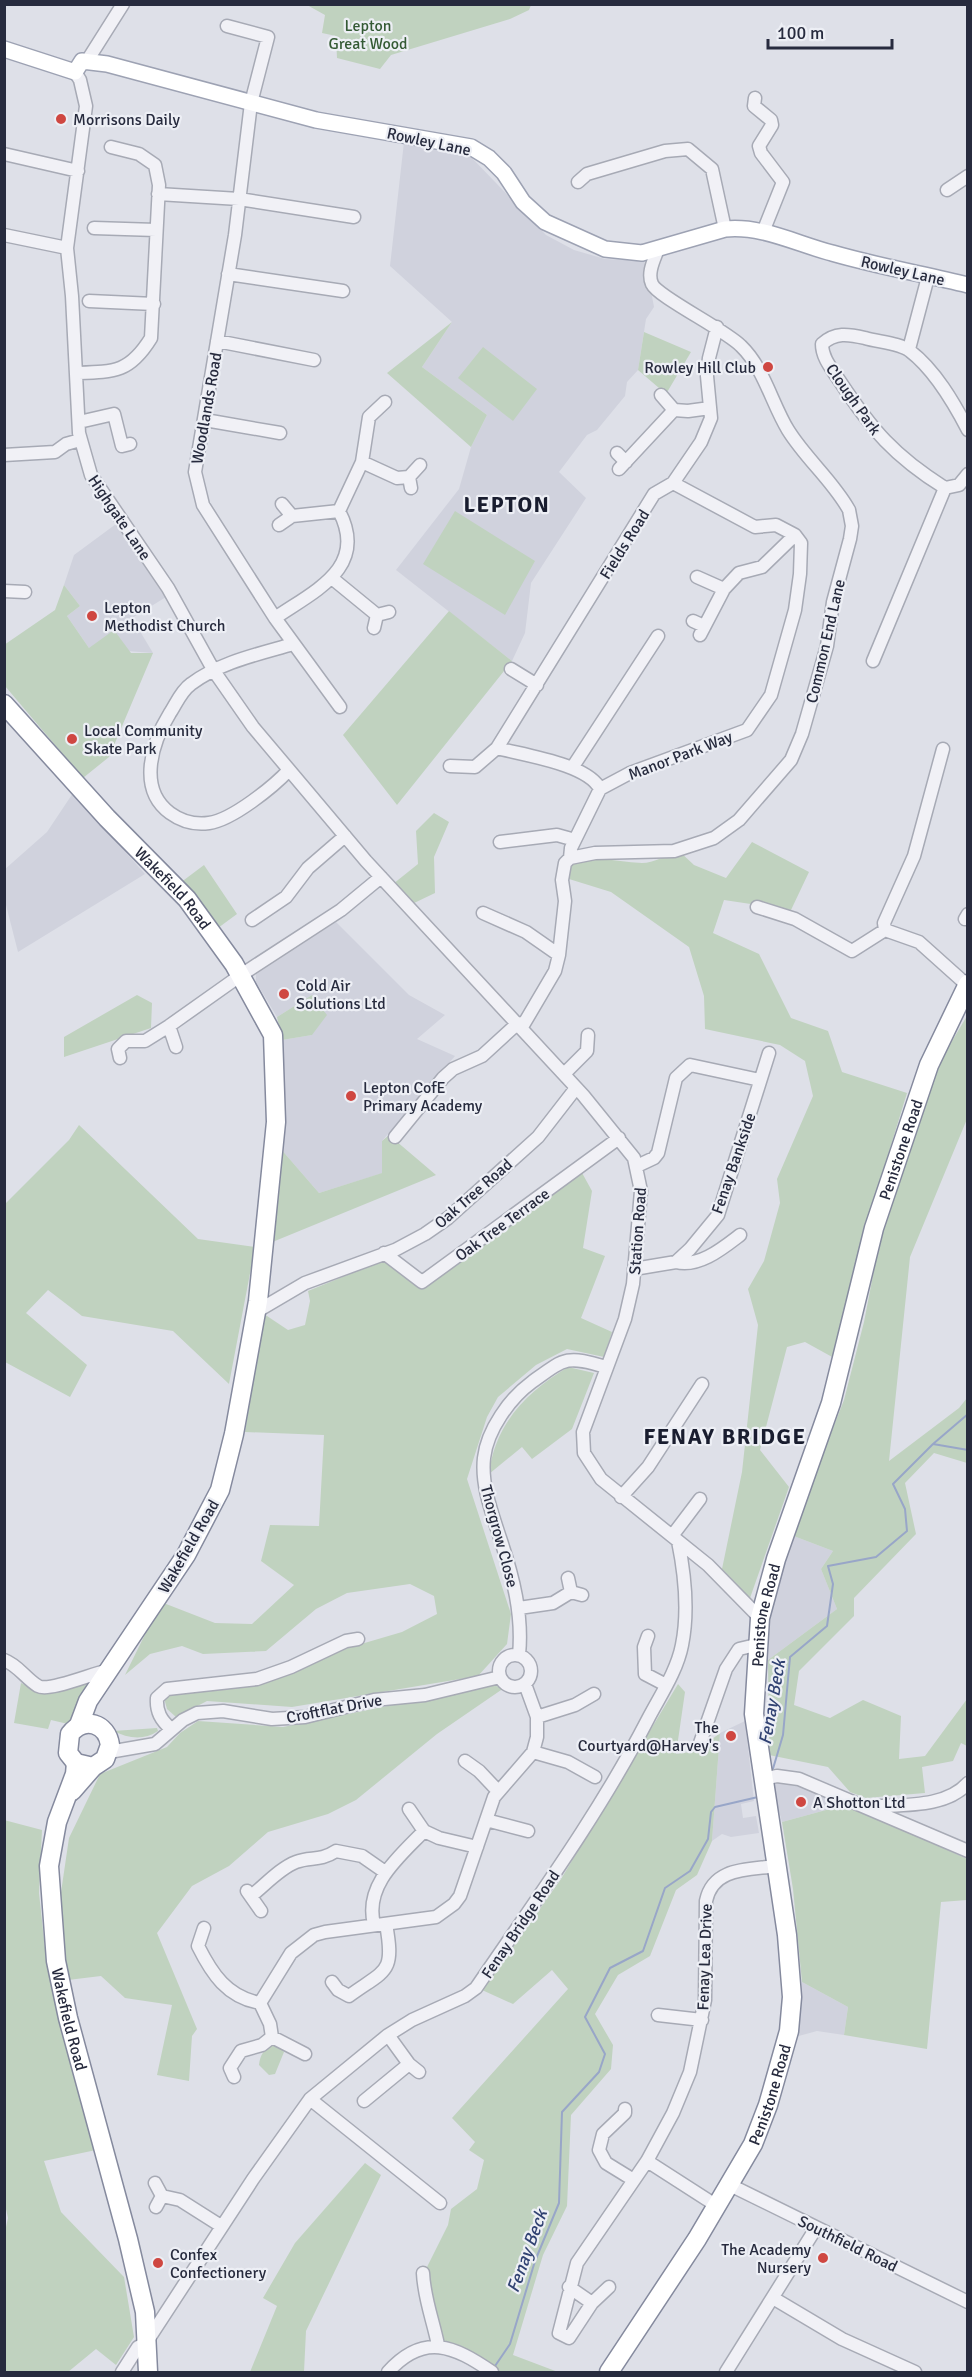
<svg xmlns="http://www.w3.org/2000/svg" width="972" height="2377" viewBox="0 0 972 2377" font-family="Signika,sans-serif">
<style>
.built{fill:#d0d2dd}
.green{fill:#c0d2bf}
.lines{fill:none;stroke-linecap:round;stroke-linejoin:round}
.stream{stroke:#98a6c8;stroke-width:2}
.minor-casing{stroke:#a7aab5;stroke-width:15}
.major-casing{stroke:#9da2b3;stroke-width:18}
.highway-casing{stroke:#858a9e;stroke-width:21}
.minor{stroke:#f1f1f6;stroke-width:12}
.major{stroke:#fff;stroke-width:15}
.highway{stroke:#fff;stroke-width:18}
.poi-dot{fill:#cf4741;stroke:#edeff5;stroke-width:2}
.labels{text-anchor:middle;stroke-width:4.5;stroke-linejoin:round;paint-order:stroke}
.park-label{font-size:16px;fill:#345a34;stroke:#edeff5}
.poi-label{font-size:16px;fill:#272b3e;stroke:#edeff5;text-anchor:start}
.street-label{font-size:16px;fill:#272b3e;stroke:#edeff5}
.water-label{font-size:18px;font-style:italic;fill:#314272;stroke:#edeff5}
.district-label{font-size:22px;font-weight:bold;letter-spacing:1.5px;fill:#191d2f;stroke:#edeff5}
</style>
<rect width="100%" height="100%" fill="#dee0e8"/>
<path class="built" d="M404 142 469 155 546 235 574 250 605 259 644 261 647 270 654 307 646 319 638 370 627 382 625 396 597 430 587 435 559 472 586 498 531 583 525 633 512 661 396 570 459 489 471 447 487 415 422 367 452 322 390 266Z
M116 524 166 597 132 618 153 653 89 648 67 616 80 606 64 585 74 555Z
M73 793 145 874 18 952 5 901 4 870 47 832Z
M336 922 409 995 445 1015 417 1039 455 1056 382 1141 383 1173 319 1193 280 1148 282 1040 312 1035V995L277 1017 256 982V973Z
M791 1535 833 1551 821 1569 837 1609 768 1660 771 1608Z
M745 1721 754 1801 741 1804 743 1818 756 1816 759 1833 731 1837 722 1834 712 1841 720 1733Z
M769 1774 848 1804 782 1822Z
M802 1982 848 2007 844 2035 817 2031 795 2037Z"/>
<path class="green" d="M307 5 531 4V5L529 10 510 19 391 55 380 69 337 58 336 36 322 33 325 15Z
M452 322 422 367 487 415 471 447 387 373Z
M644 332 691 352 666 394 638 370Z
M483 347 537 389 513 421 458 378Z
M455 511 535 561 505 615 423 564Z
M64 585 80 606 67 616 89 648 114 630 131 653H153L109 757 83 778 5 686 4 645 55 610Z
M449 611 512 661 397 805 343 735Z
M434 813 449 822 434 857 435 893 412 904 393 884 418 864 416 831Z
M752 842 809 872 791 910 724 900 713 933 759 954 791 1018 828 1031 842 1072 907 1093 865 1230 834 1358 805 1342 787 1347 760 1450 789 1487 750 1598 722 1569 742 1472 758 1325 748 1289 764 1261 780 1203 777 1179 813 1096 805 1061 780 1045 705 1029 704 996 689 947 611 892 569 879 571 865C594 854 618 862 642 863 653 863 668 855 679 851L694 865 726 878Z
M204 865 237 914 218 928 180 883Z
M137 995 152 1003 151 1028 64 1057V1037Z
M312 995 327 1015 312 1035 282 1040 277 1017Z
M967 1016V1119L910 1257 889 1461 959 1408 967 1398V1463L934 1453 905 1483 916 1534 854 1598V1616L799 1671 794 1705 830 1718 863 1700 901 1716 899 1759 925 1756 967 1699V1746L961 1743 953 1761 922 1767 925 1793 866 1798 850 1792 828 1767 769 1755 768 1660 837 1609 821 1569 833 1551 791 1535 844 1400 864 1322 882 1229 940 1061Z
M79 1125 198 1239 255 1247 229 1384 173 1331 82 1316 48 1290 26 1313 87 1365 70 1397 5 1362V1204L69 1140Z
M389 1135 436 1175 270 1243 280 1148 319 1193 382 1173V1141Z
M581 1171 592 1191 583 1248 605 1256 581 1318 612 1332 604 1357 567 1349 536 1365 498 1397 487 1417 467 1479 511 1614 507 1644 478 1676 292 1707 207 1701 176 1717 167 1709 164 1698 170 1694 218 1686 402 1632 437 1614 434 1596 410 1584 347 1593 316 1609 266 1651 203 1654 182 1646 150 1654 125 1675 161 1602 215 1623 252 1624 294 1585 261 1561 270 1525 319 1526 324 1435 245 1432 264 1314 288 1330 305 1325 310 1301 308 1291 384 1260 422 1288Z
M568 1367 594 1373 572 1429 532 1459 522 1447 489 1474C495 1423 527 1392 568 1367Z
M89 1681 68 1724 51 1720 48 1729 14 1723 21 1683C52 1699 58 1692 89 1681Z
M678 1684 685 1692 676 1754 697 1751 720 1733 712 1841 697 1875 676 1890 650 1956 618 1975 595 2014 613 2045 611 2069 571 2115 567 2206 543 2255 513 2355 558 2372H497L439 2343 424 2273 448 2225 451 2209 477 2189 484 2160 469 2150 475 2142 452 2118 568 1989 552 1970 513 2004 482 1990 561 1879Z
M492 1685 504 1688 437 1734 356 1800 328 1814 268 1832 229 1866 192 1886 157 1933 197 2029 192 2036 189 2081 157 2075 172 2005 125 1998 101 1976 68 1980 59 1906 69 1838 100 1774 167 1747 180 1733 198 1721 283 1727Z
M157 1728 158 1731C143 1741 128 1738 113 1731Z
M848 1804 967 1859V1900L941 1902 927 2049 844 2035 848 2007 802 1982 793 1889 782 1822Z
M4 1820 42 1830 39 1893 47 1967 96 2150 44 2161 61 2212 124 2277 134 2337 116 2365 96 2349 68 2372H5L4 2236 8 2218 4 2200Z
M273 2045 281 2048 284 2052 275 2074 269 2075 259 2065C260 2055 264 2049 273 2045Z
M365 2163 381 2175 306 2331 304 2372H250L277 2306 263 2298 295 2243Z"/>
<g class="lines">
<path class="stream" d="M933 1444 968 1450
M772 1772 783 1735 790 1657 827 1626 833 1584 828 1566 876 1557 907 1531 905 1509 893 1484 933 1444 968 1414
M493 2369 510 2344 535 2261 559 2203 562 2112 599 2072 605 2054 585 2017 610 1968 643 1951 665 1888 690 1871 708 1839 711 1812 715 1807 758 1797"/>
<defs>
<path id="minor" d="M227 26 268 37 251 103 235 235 195 472 203 505 275 618 340 707
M87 61 123 4
M75 72 80 80 86 106 67 248 72 296 79 433 91 475 168 588 214 671 253 727 366 861 583 1095 634 1158 641 1191 633 1284 625 1319 583 1432 584 1453 601 1479 708 1565 760 1618
M755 98 754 106 771 120 772 125 759 146 761 153 783 182 763 232
M4 154 78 171
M578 182 587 174 665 151 688 149 712 169 725 229
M947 190 968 176
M158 194 239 199 354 217
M94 228 156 230
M4 235 67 248
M228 274 343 291
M89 301 154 304
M217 341 314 360
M909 349 928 277
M77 373C115 372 130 372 151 338L159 185 155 165 139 154 111 147
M661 395 674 410
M205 420 280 433
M79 422 114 414 122 446 130 444
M968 430C954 403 935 370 910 351 900 343 878 342 865 338 848 334 835 332 822 344 822 358 832 369 839 380 872 430 894 456 945 488L959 485 968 474
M617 453 626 462
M4 455 55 452 66 444 80 440
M362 462 397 478 409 477
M619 469 674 410 688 411 710 408
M411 488 409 477 420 465
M282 504 292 516
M279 525 292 516 339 511
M697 577 724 589
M333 579 377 615
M4 591 25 592
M275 618C314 591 369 568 339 511L362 462 369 417 385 402
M693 621 704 626
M374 628 377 615 389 612
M700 635 724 589 739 573 762 567 795 535
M873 661 945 488
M511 669 537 685
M497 748 654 494 673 483 701 442 711 418 707 376 709 358 717 327
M943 749 914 856 884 923 885 930 919 942 967 985
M450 766 475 767 497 748C523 755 588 764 600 789
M572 768 658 636
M289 770C273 787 232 820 209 823 195 825 181 821 170 813 137 789 152 742 170 713 176 704 181 691 191 684 220 662 259 654 293 644
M500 842 557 835 575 840
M570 858 571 848 600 789 630 773 747 730 771 695 795 610 800 574 801 543 795 535 776 525 755 527 673 483
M757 907 795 919 852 951 885 930
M483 913 526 932 559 955
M965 919 968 914
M252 920 286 897 308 868 345 836
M169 1026 176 1047
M522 1027 555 971 559 955 565 901 562 880 565 863 570 858 595 853 674 851 714 838 739 820 791 760 802 734 827 646 833 602 850 539 852 526 849 510C833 481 806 459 788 430 772 404 764 368 741 346 724 329 658 297 652 284 647 273 654 260 658 249
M120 1058 118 1049 126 1041H145L169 1026 241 975 341 910 381 877
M564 1074 587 1051 588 1035
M395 1137 443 1078 453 1069 482 1056 518 1023
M637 1166 654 1158 658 1153 676 1078 690 1065 760 1080
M384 1253 422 1282 619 1138
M676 1262C699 1268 723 1248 740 1235
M634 1269 676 1262 690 1249 718 1215 769 1053
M254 1313 305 1283 395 1250 425 1234 448 1218 538 1137 576 1088
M621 1497 648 1467 702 1384
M672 1536 700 1499
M568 1578 571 1592
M519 1608 553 1603 571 1592 582 1595
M648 1636 644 1647 645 1674 666 1685
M499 1671a16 16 0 1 1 32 0a16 16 0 1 1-32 0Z
M519 1655C523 1615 513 1576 500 1538 492 1513 481 1485 484 1458 487 1430 510 1398 532 1382 565 1358 566 1355 606 1367
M4 1660C18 1665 26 1679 38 1686 49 1692 91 1674 106 1671
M537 1717 575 1705 594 1694
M171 1729C161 1720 156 1712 157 1698L167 1689 257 1679 291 1667 346 1641 358 1639
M700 1743 726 1669 739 1649 756 1645
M109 1752 155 1744 183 1720 197 1713 223 1711 272 1719 305 1717 374 1700 425 1695 500 1677
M533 1752 568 1762 595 1777
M465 1761 479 1771 498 1791
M762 1779 777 1776 799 1779 968 1851
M867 1807C900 1804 945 1809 968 1783
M409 1809 424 1831
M486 1820 528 1831
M247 1891 261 1911
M251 1896C264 1886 280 1868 296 1862 311 1856 319 1862 336 1851L362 1856 385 1872
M374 1924C364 1885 399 1857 424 1831L439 1838 477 1847
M204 1928 198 1946C212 1974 227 1997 260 2003
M332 1982 338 1990 349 1996C386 1969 395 1974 386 1924
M658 2015 702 2020
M388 2035 409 2064 419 2072
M272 2037 305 2054
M234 2077 230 2068 241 2051 262 2045 272 2037 270 2024 260 2003 291 1953 314 1935 325 1932 436 1917 454 1904 460 1896 494 1797 533 1752 537 1737V1717L525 1684
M310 2099 440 2203
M364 2101 409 2064
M625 2109V2113L603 2134 599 2150 606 2163 632 2179
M647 2161 717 2206
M155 2183 162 2196 156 2207
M730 2185 968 2302
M162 2196 180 2200 221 2226
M423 2273C424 2298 433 2320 438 2345
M569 2287 592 2303
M609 2287 592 2303 569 2338 559 2333 577 2263 647 2161 673 2113 690 2072 705 2000 706 1901C713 1867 748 1870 776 1866
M773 2298 842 2339 915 2372
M122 2372 138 2347 146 2343 253 2179 310 2099 388 2035 412 2020 465 1996 476 1988C536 1900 599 1814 648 1719 660 1696 677 1671 682 1645 689 1610 685 1575 678 1541
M388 2372C424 2332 454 2346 492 2372
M726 2372 816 2228"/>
<path id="major" d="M4 49 75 72 82 61 107 64 316 120 471 147 489 158 504 173 523 202 545 222 605 249 642 253 725 229C761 225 797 244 832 253 877 266 923 274 968 285"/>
<g id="highway">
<path id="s1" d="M4 704 107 818 187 899 234 964 273 1035 276 1122 258 1301 234 1434 220 1490 186 1555 88 1701 79 1725"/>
<path id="s2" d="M76 1763 75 1774 57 1822 49 1866 56 1961 68 2018 128 2239 145 2312 148 2372"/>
<path d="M72 1791 93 1767 105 1759 110 1745C107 1723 84 1716 70 1734L68 1753 76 1763 93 1767"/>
<path id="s3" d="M609 2372 697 2239 753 2144 768 2105 789 2031 792 1997 787 1935 754 1714 760 1618 776 1559 831 1403 874 1228 929 1065 968 984"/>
</g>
</defs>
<use href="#minor" class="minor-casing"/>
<use href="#major" class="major-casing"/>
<use href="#highway" class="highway-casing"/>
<use href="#minor" class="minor"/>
<use href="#major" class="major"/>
<use href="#highway" class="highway"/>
</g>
<g class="poi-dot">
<circle cx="61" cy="119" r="6"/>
<circle cx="768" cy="367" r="6"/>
<circle cx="92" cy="616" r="6"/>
<circle cx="72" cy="739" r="6"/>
<circle cx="284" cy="994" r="6"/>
<circle cx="351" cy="1096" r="6"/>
<circle cx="731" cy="1736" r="6"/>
<circle cx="801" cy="1802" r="6"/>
<circle cx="823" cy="2258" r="6"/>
<circle cx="158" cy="2263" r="6"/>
</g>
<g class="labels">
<g class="park-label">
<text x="368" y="31">Lepton<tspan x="368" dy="18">Great Wood</tspan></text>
</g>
<g class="poi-label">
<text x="73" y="125">Morrisons Daily</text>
<text x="756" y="373" text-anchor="end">Rowley Hill Club</text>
<text x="104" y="613">Lepton<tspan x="104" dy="18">Methodist Church</tspan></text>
<text x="84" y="736">Local Community<tspan x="84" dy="18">Skate Park</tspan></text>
<text x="296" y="991">Cold Air<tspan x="296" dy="18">Solutions Ltd</tspan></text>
<text x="363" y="1093">Lepton CofE<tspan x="363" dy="18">Primary Academy</tspan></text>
<text x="719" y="1733" text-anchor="end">The<tspan x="719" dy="18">Courtyard@Harvey's</tspan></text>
<text x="813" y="1808">A Shotton Ltd</text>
<text x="811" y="2255" text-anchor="end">The Academy<tspan x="811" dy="18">Nursery</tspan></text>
<text x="170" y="2260">Confex<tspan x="170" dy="18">Confectionery</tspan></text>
</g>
<g class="street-label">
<text transform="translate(429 141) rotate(12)" y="6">Rowley Lane</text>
<text transform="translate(903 270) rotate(13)" y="6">Rowley Lane</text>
<text transform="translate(854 399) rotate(55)" y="6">Clough Park</text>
<text transform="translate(206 408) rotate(-80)" y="6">Woodlands Road</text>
<text transform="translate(120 517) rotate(56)" y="6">Highgate Lane</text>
<text transform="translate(624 544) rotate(-58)" y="6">Fields Road</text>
<text transform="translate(825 641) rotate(-77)" y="6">Common End Lane</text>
<text transform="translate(680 755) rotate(-21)" y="6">Manor Park Way</text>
<text dy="6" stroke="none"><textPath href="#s1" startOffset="250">Wakefield Road</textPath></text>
<text dy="6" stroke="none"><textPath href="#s3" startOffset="1294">Penistone Road</textPath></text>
<text transform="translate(733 1163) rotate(-71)" y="6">Fenay Bankside</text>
<text transform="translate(473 1193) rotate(-41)" y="6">Oak Tree Road</text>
<text transform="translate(502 1224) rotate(-36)" y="6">Oak Tree Terrace</text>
<text transform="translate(637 1231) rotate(-86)" y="6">Station Road</text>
<text transform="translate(500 1536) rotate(75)" y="6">Thorgrow Close</text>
<text transform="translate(188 1546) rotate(-60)" y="6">Wakefield Road</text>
<text dy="6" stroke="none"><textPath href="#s3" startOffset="808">Penistone Road</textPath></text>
<text transform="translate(334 1708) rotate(-11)" y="6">Croftflat Drive</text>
<text transform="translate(520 1924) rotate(-56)" y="6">Fenay Bridge Road</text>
<text transform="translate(704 1957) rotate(-88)" y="6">Fenay Lea Drive</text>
<text dy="6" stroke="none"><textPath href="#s2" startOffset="262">Wakefield Road</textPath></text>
<text dy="6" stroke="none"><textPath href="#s3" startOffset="322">Penistone Road</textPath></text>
<text transform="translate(848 2243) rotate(26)" y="6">Southfield Road</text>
</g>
<g class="water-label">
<text transform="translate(772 1702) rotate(-80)" y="6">Fenay Beck</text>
<text transform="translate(527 2251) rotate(-70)" y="6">Fenay Beck</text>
</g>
<g class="district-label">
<text x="507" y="512">LEPTON</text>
<text x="725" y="1444">FENAY BRIDGE</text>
</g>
</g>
<rect width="972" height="2377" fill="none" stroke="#272b3e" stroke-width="12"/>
<path d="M768 39v9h124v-9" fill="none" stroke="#272b3e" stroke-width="3"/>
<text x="777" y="39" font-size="18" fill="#272b3e" stroke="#edeff5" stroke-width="4.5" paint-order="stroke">100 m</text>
</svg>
